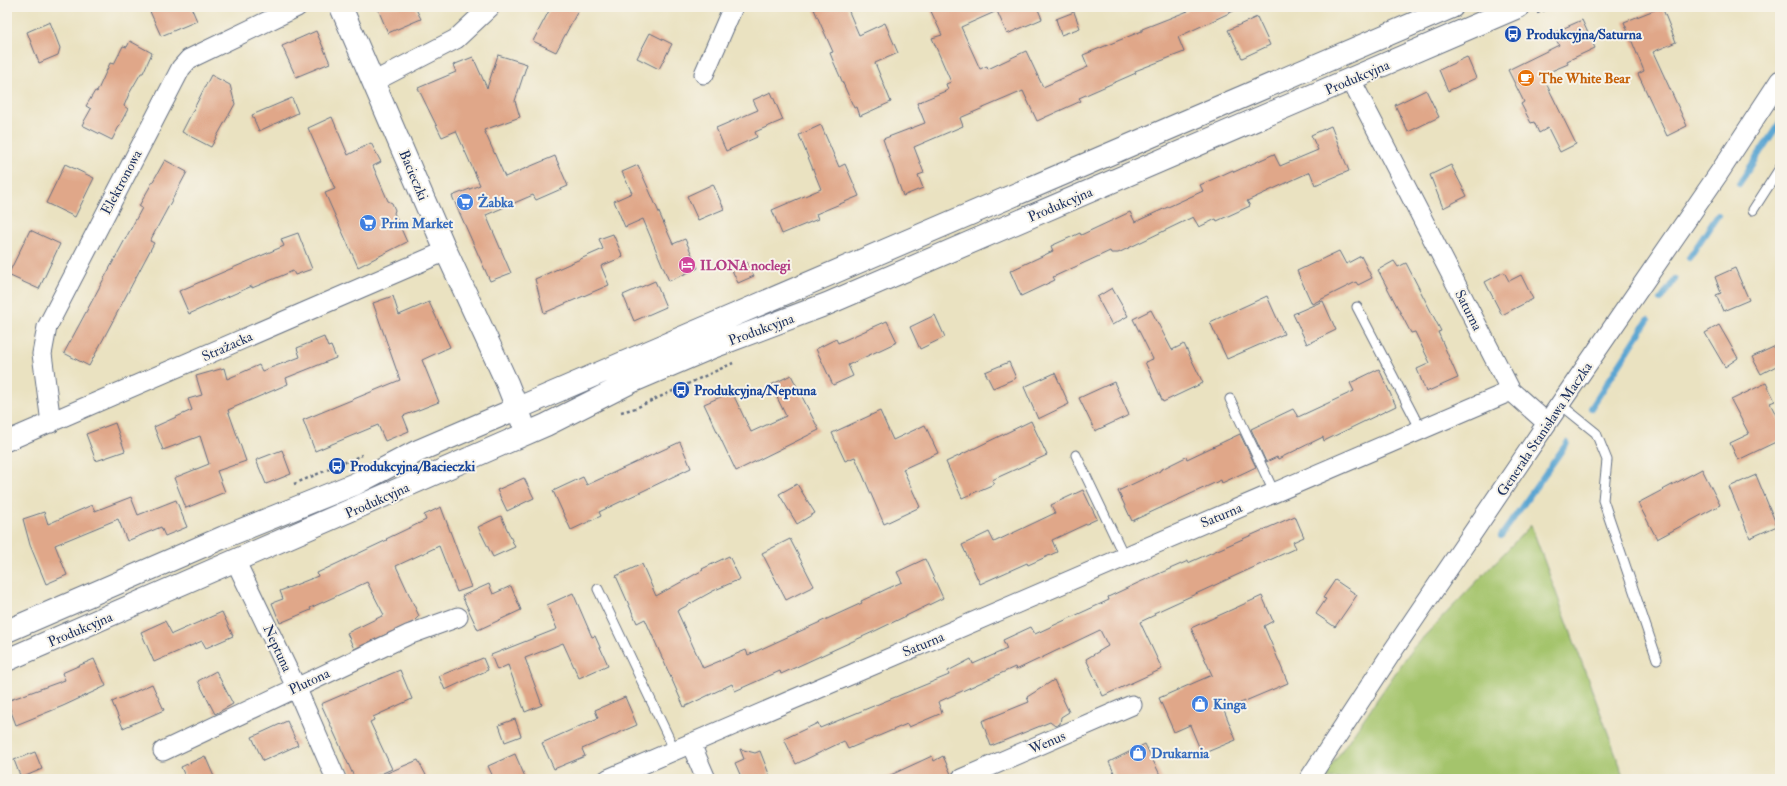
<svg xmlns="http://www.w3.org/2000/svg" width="1787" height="786" viewBox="0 0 1787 786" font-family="'IM FELL Double Pica',serif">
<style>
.green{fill:#a4c46c;stroke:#607a65}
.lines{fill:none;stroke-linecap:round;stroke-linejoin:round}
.stream{stroke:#5aa5d2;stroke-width:6}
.building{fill:#e0a789}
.lane-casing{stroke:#636e81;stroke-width:11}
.street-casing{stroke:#636e81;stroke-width:21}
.secondary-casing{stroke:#636e81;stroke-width:24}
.path{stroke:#636e81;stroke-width:2.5;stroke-dasharray:3 3;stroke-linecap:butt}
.lane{stroke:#fff;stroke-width:9}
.street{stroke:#fff;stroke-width:19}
.secondary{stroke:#fff;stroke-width:22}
.labels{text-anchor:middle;stroke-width:4;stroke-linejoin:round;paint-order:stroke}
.transit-label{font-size:14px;font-weight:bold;fill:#164399;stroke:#f7f3e8;text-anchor:start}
.street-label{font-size:14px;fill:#1b2f5e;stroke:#f7f3e8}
.food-label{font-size:14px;font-weight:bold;fill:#c56008;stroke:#f7f3e8;text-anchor:start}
.shop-label{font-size:14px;font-weight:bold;fill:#366cbe;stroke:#f7f3e8;text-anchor:start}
.hotel-label{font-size:14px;font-weight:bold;fill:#b23c85;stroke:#f7f3e8;text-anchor:start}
</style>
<rect width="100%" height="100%" fill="#f7f3e8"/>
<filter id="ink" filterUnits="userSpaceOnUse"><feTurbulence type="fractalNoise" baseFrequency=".025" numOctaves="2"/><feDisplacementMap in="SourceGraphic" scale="8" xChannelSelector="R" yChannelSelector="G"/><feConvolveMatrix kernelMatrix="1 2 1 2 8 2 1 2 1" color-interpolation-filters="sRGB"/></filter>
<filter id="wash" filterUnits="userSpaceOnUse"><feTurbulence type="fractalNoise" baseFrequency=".012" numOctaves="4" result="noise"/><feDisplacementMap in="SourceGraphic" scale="16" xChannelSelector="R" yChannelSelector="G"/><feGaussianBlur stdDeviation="0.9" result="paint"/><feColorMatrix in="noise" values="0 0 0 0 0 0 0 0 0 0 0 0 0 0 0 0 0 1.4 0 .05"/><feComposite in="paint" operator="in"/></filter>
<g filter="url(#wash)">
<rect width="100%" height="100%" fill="#eae2c1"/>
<path class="green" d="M1531 525 1625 779H1322L1412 649Z"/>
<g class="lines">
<path class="stream" d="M1739 184 1780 122
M1689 258 1718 215
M1661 300 1675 279
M1591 408 1648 320
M1501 536 1567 443"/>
</g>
<g id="blocks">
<path class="building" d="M148 7H191L197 21 161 36Z
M377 7H415L421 19 388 33Z
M551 7H580L556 52 533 41Z
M813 7H847L859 35 885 23 898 53 875 63 891 102 860 116 857 107 854 108 834 63 830 53 833 52Z
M929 7H1037L1042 19 1007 34 997 11 961 27 980 69 987 66 988 69 1026 51 1043 87 1088 67 1083 55 1142 31V29L1188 11 1186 7H1242L1178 37 1184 52 1135 71 1136 73 1079 98 1081 101 1037 121 1023 91 960 118 963 126 914 147 924 173 918 175 923 188 903 196 883 139 925 123 917 103 948 90 946 84 951 82 932 38 942 35Z
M1662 7 1676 42 1653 52 1687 126 1667 136 1638 74 1644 71 1624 22Z
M1074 12 1080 28 1061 35 1056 19Z
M1257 17 1270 45 1242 58 1228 30Z
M1582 20 1595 48 1567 61 1568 64 1542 75 1576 144 1560 152 1548 128 1539 133 1534 122 1531 123 1521 104 1524 102 1508 70 1559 45 1553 33Z
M50 22 60 48 58 55 39 63 27 32Z
M316 31 330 63 296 77 282 46Z
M650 33 672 44 659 69 637 58Z
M130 41 152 53 143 73H141L129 94 124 106 128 109 112 140 82 125 91 109 86 106 95 91 97 92 110 63 114 64 123 46 127 47Z
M498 55 527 64 515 101 520 117 484 130 505 177 555 156 568 186 536 200 533 195 486 215 511 273 490 281 452 196 480 185 456 131 442 137 418 88 456 72 453 65 473 57 487 88Z
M1467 57 1476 78 1448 91 1439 70Z
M211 75 230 85 235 104 211 147 182 132Z
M1426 90 1439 117 1408 132 1395 105Z
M771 92 783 120 755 132 757 137 726 151 716 128 758 110 753 100Z
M292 98 298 113 259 131 252 115Z
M332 117 348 155 371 143 381 162 373 166 388 201 392 203 395 210 394 213 407 242 358 267 325 193 335 189 308 128Z
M821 125 839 167 845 164 859 196 816 214 818 219 782 234 772 210 821 189 799 135Z
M1331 126 1349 171 1315 185 1310 172 1247 201 1250 206 1217 221 1216 219 1199 227 1193 217 1118 253H1111L1110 251 1053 277 1055 280 1021 296 1010 271 1053 251 1051 246 1080 233 1081 235 1130 212 1135 222 1203 191 1200 185 1233 170 1234 172 1274 154 1280 166 1318 150 1311 135Z
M165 160 187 172 150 241 154 243 89 366 64 353 142 208 139 206Z
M65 164 94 178 75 217 46 203Z
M638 165 673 244 685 239 698 268 669 281 643 219 625 227 614 201 632 193 622 172Z
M1451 165 1467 196 1443 208 1430 175Z
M713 184 724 209 698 220 687 196Z
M30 230 60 244 39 289 8 275Z
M298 233 312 269 295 275 293 271 252 288V286L189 314 179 291 284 246 281 239Z
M613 234 623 257 601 266 609 285 544 313 535 279 603 249 599 239Z
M1339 251 1346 264 1361 256 1372 278 1358 285 1356 282 1312 304 1297 271Z
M1394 261 1398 267 1406 263 1441 331 1438 332 1458 378 1426 392 1417 369 1430 363 1415 332 1411 333 1378 270Z
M747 262 754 276 738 283 731 268Z
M1735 268 1749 300 1723 311 1716 295 1721 293 1715 277Z
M1504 272 1509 281 1521 275 1533 299 1502 315 1485 282Z
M655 281 666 307 634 321 623 295Z
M1112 288 1128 316 1112 325 1097 297Z
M393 296 399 315 429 302 450 347 422 360 439 402 403 416 409 431 385 441 378 425 315 451 303 420 400 380 373 303Z
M1267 296 1284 334 1227 359 1210 322Z
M1323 301 1336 330 1307 344 1293 314Z
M1151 310 1172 350 1184 344 1203 383 1163 402 1145 362 1153 359 1133 319Z
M935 315 945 337 920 349 910 327Z
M887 321 897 342 848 365 853 376 833 385 816 349 836 339 838 343Z
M1719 325 1738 358 1725 367 1705 333Z
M324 337 328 347 331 346 336 358 286 378 288 384 228 410 246 461 217 471 225 492 186 508 174 478 209 464 200 436 163 450 154 427 192 410 188 399 202 395 196 376 224 368 227 379 259 365 262 371 300 357 297 348Z
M1780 344V364L1761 374 1752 357Z
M1009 362 1016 378 993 388 985 372Z
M1379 369 1396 406 1324 441 1323 437 1278 459 1277 457 1266 462 1251 429 1293 409 1298 417 1354 391 1350 383Z
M1055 373 1069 404 1038 419 1024 387Z
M791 375 819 430 736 471 704 404 732 392 751 432 786 416 771 385Z
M1114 382 1129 415 1095 431 1079 398Z
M1766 383 1775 401 1770 403 1780 423V440L1738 460 1730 443 1749 434 1731 400Z
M880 411 893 440 925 425 938 453 903 469 920 507 884 524 855 457 845 461 832 433Z
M1031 421 1047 455 992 480 994 484 962 498 946 462Z
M115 423 125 451 96 461 86 434Z
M1240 434 1256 467 1222 483 1221 480 1132 521 1118 491 1160 471V470L1186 457 1187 459Z
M680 442 691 468 599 512 601 516 571 530 553 491 583 477 587 485Z
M282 450 291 474 266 484 256 460Z
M1702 469 1720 505 1657 539 1638 503Z
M1756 475 1777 526 1750 538 1729 487Z
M524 478 534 498 507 511 497 490Z
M797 484 815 513 797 524 779 494Z
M1083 490 1097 519 1052 540 1057 552 1028 565 1027 563 980 584 962 545 989 532 994 542 1055 513 1051 505Z
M131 497 138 515 176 500 187 527 165 536 161 527 127 541 118 519 55 545 67 575 46 584 30 545 23 519 44 512 48 524 92 505 95 511Z
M441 507 471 587 457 592 439 546 396 566 419 616 413 622 354 649 347 633 384 615 367 582 310 608 311 610 280 623 272 603 283 599 280 591 318 576 317 573 387 540 386 539 426 520 424 515Z
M501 516 515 547 493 557 478 527Z
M1295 516 1304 537 1293 542 1296 548 1154 613 1155 615 1140 622 1162 669 1103 696 1086 659 1108 646 1100 630 1016 670 1015 667 938 702 942 713 909 727 907 724 848 749 844 741 796 764 784 739 818 723 820 728 949 675 948 671 971 659 973 664 1007 649 1003 640 1031 627 1035 634 1109 600 1108 597 1140 582 1188 561V563Z
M790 539 814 586 786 600 762 553Z
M729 556 740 579 713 591 677 611 703 668 746 650 748 655 862 603 861 601 902 582 897 572 925 559 943 598 875 631 781 674 780 671 735 691 732 684 684 707 645 619 637 623 616 576 642 564 656 596 703 570 702 569Z
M1335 580 1357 595 1335 627 1316 614 1326 599 1323 598Z
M489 584 493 594 511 586 521 610 478 630 462 596Z
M573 593 592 637 595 636 608 665 579 678 563 643 525 658 542 705 525 712 508 665 497 670 491 655 557 629 547 605Z
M1262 596 1273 621 1264 626 1288 683 1224 710 1236 740 1202 754 1190 725 1174 732 1159 698 1212 675 1191 628Z
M222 612 233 636 206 648 202 641 154 662 141 632 165 621 172 634Z
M483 658 488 670 445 690 439 676Z
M94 659 106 686 63 706 16 725 7 701 65 680 62 673Z
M400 670 412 699 373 717 374 720 370 722 392 769 369 779H355L321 704Z
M216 671 233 704 215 714 198 681Z
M1054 680 1069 712 1061 717 1060 724 1055 726 1050 722 991 746 982 721 1029 702 1027 697Z
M152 684 164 710 123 728 112 702Z
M625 697 637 725 582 749 585 756 554 769 542 743 598 718 595 710Z
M515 719 521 736 505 742 499 725Z
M287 721 298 745 263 761 252 737Z
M1145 744 1162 779H1117L1109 762Z
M740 749 755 753 760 751 771 779H742L735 763 744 759Z
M35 752 42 769 21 778 14 760Z
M515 754 526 779H494L488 766Z
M205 756 215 779H186L181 767Z
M932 756 934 761 943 756 951 774 939 779H882Z
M418 760 428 779H373Z"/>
</g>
</g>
<g filter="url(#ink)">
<use href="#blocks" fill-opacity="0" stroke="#636e81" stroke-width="1"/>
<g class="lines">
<defs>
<path id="lane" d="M1753 210 1780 168
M1357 307 1421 430
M1230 399 1274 492
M1560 404 1596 433 1607 460 1603 500 1657 659
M1076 455 1124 556
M598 589 675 751"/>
<path id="street" d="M704 74 733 7
M373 82 456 39 490 7
M1511 391 1547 423
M51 423 42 354 47 327 181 68 189 59 297 7
M7 441 446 251
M236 562 296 687 336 779
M691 744 706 779
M163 751 408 635 458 617
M608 779 1511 391 1351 80
M961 779 1132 705
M1309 779 1392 652 1547 423 1719 173 1780 80"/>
<path id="secondary" d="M341 7 446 251 507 383 522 421
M7 631 224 537 355 484 418 451 1452 7
M7 660 546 425 631 382 713 347 827 304 1518 7"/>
</defs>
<use href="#lane" class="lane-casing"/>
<use href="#street" class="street-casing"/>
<use href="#secondary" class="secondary-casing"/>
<path class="path" d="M1537 13 1552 7
M621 412 636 408 733 363
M294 484 362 455"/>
<use href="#lane" class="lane"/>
<use href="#street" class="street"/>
<use href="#secondary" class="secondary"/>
</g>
</g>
<defs>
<symbol id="bus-disc" viewBox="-11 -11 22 22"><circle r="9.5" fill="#1a4fb4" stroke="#f7f3e8"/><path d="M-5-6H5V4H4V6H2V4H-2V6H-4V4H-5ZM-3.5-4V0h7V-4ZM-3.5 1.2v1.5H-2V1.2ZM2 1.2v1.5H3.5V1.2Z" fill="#fff"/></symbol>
<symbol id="cafe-disc" viewBox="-11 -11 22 22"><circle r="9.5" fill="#e8710a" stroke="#f7f3e8"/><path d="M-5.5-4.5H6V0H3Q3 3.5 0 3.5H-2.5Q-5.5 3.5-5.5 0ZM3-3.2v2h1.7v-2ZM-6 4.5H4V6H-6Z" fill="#fff"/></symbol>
<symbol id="supermarket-disc" viewBox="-11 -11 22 22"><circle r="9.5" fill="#3f7fe0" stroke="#f7f3e8"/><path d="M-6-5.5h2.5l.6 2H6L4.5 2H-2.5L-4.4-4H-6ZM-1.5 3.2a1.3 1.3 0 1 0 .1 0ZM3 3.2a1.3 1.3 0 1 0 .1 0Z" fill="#fff"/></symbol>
<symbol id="hotel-disc" viewBox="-11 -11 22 22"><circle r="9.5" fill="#d1479c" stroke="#f7f3e8"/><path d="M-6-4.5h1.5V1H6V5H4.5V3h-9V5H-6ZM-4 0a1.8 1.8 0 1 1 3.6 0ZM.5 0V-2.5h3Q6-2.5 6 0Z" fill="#fff"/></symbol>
<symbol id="shop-disc" viewBox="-11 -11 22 22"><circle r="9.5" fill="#3f7fe0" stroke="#f7f3e8"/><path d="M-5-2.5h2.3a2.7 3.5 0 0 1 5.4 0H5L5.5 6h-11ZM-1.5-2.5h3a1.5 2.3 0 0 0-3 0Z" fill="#fff"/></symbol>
</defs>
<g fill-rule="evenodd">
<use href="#bus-disc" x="1503" y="24" width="20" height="20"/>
<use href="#cafe-disc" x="1516" y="68" width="20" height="20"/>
<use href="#supermarket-disc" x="455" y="192" width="20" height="20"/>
<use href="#supermarket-disc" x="358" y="213" width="20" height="20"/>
<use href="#hotel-disc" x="677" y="255" width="20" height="20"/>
<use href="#bus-disc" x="671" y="380" width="20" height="20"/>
<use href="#bus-disc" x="327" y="456" width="20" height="20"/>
<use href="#shop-disc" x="1190" y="694" width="20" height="20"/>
<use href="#shop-disc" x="1128" y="743" width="20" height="20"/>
</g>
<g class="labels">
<g class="transit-label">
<text x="1526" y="39">Produkcyjna/Saturna</text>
<text x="694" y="395">Produkcyjna/Neptuna</text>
<text x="350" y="471">Produkcyjna/Bacieczki</text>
</g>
<g class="street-label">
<text transform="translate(1357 77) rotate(-23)" y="5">Produkcyjna</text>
<text transform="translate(414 175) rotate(67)" y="5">Bacieczki</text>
<text transform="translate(121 182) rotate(-62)" y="5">Elektronowa</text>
<text transform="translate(1060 204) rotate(-23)" y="5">Produkcyjna</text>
<text transform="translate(1469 310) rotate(63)" y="5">Saturna</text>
<text transform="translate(761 329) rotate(-20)" y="5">Produkcyjna</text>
<text transform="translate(227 346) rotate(-24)" y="5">Strażacka</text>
<text transform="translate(1544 429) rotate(-56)" y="5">Generała Stanisława Maczka</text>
<text transform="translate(377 500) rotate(-24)" y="5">Produkcyjna</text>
<text transform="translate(1221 515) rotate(-23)" y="5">Saturna</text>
<text transform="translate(80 629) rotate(-23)" y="5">Produkcyjna</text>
<text transform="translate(923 644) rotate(-23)" y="5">Saturna</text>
<text transform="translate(278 648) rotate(65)" y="5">Neptuna</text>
<text transform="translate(309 681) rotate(-25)" y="5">Plutona</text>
<text transform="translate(1047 742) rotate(-23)" y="5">Wenus</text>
</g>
<g class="food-label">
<text x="1539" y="83">The White Bear</text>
</g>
<g class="shop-label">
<text x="478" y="207">Żabka</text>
<text x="381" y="228">Prim Market</text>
<text x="1213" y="709">Kinga</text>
<text x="1151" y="758">Drukarnia</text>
</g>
<g class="hotel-label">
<text x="700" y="270">ILONA noclegi</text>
</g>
</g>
<rect width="1787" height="786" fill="none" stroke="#f7f3e8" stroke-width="24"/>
</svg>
